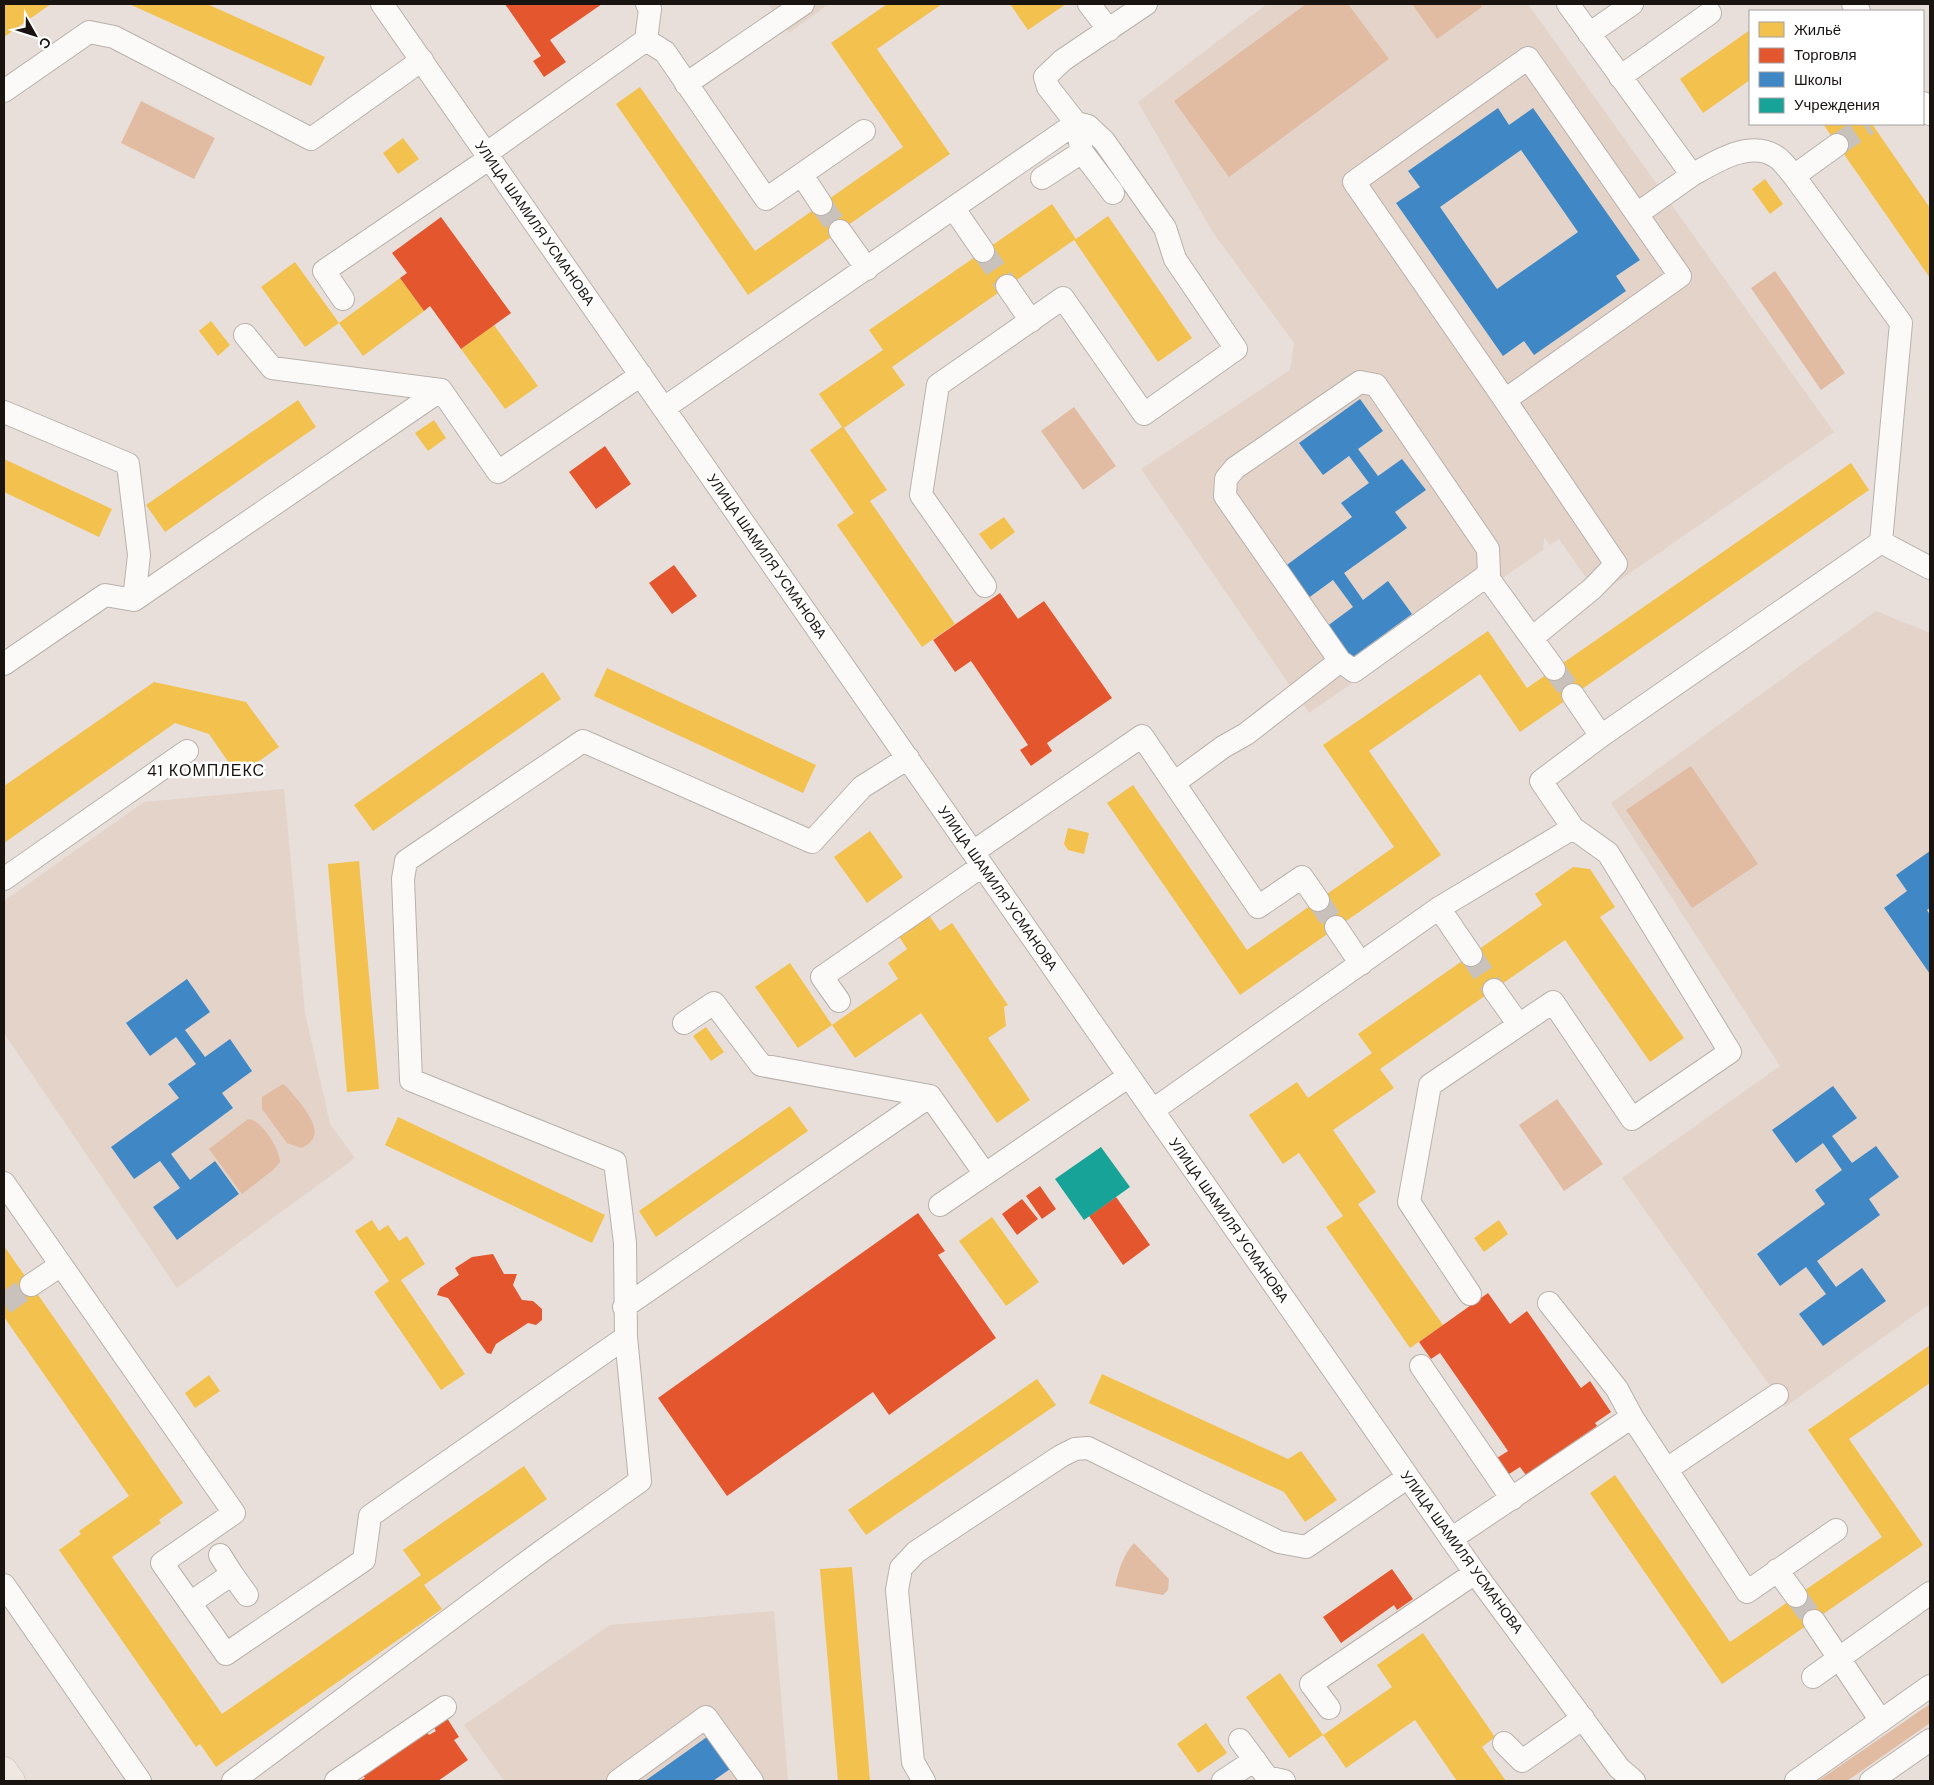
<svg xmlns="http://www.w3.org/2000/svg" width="1934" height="1785" viewBox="0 0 1934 1785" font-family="'DM Sans',sans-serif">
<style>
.built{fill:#e3d3c8}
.green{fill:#e1bca3}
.homes{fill:#f2c14e}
.shops{fill:#e4572e}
.schools{fill:#3f88c5;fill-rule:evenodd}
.public{fill:#17a398}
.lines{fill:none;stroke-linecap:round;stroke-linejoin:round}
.minor-tunnel{stroke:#c9c1bc;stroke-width:22;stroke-dasharray:22 11;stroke-linecap:butt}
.minor-casing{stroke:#b8b1ac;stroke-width:24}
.major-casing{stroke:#c0bcb9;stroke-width:29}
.minor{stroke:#fcfaf9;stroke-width:22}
.major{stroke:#efe7e1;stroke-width:28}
.labels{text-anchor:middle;stroke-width:5;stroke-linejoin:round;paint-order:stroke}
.street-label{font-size:14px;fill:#191410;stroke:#fff}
.quarter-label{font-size:16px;letter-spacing:1px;fill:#191410;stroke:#fff}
</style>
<rect width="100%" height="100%" fill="#e8dfda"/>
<path class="built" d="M768 4H829L789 33Z
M1267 4H1528L1834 432 1598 595 1559 539 1550 545 1544 537 1543 550 1309 713 1141 469 1290 370 1294 343 1212 231 1138 102Z
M1876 611 1930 633V1304L1785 1407 1622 1178 1780 1066 1611 803Z
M284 789 305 1013 330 1124 355 1158 177 1288 4 1033V901L144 802Z
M774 1611 788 1781H504L464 1725 610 1625Z"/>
<path class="green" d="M1306 4H1348L1389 59 1229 177 1174 101Z
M1412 4H1480L1482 7 1437 39Z
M141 101 215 138 194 179 121 143Z
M1775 271 1845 373 1821 390 1751 288Z
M1074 407 1116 466 1083 490 1041 431Z
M1691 766 1758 864 1692 908 1626 810Z
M283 1084 288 1088C300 1104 333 1135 301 1148L287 1143 262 1109V1097Z
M1557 1099 1603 1164 1564 1191 1519 1125Z
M248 1119C261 1119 280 1149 280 1162L273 1170 242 1194 209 1149Z
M1134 1543 1169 1579 1168 1590 1163 1595 1115 1586C1119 1569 1123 1555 1134 1543Z
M1930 1704V1723L1847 1781H1818Z"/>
<path class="homes" d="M4 4H51L4 37Z
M129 4H207L325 57 311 86Z
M887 4H942L877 49 950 154 748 295 616 104 640 87 755 251 903 147 831 43Z
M1010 4H1066L1028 30Z
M1750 30V80L1703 113 1680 79Z
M1823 124H1872L1930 208V278Z
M403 138 419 159 398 174 383 153Z
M1765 179 1783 204 1770 214 1752 189Z
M1052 204 1076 239 1108 216 1192 338 1158 362 1074 240 892 367 905 385 844 428 887 490 870 501 955 624 922 647 837 525 854 513 810 450 842 427 819 394 883 350 869 330Z
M295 262 339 323 305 347 261 287Z
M400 278 424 311 363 356 339 323Z
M211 321 230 345 218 356 199 331Z
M494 325 538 386 505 409 461 349Z
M298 400 316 427 165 532 146 505Z
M434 420 446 438 428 451 415 433Z
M4 459 112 509 99 537 4 492Z
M1851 463 1869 490 1520 732 1480 674 1369 751 1441 855 1240 995 1107 803 1133 785 1247 950 1394 847 1323 745 1488 631 1527 688Z
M1004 517 1015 532 991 550 979 534Z
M607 668 816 765 803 793 594 696Z
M543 672 561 699 373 831 354 805Z
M154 682 246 702 279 747 238 776 209 734 175 723 4 843V786Z
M1068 828 1089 833 1084 854 1068 850 1064 844Z
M870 831 903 877 867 903 834 857Z
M359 861 379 1089 347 1092 328 864Z
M1573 867 1590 869 1615 907 1600 917 1684 1038 1650 1062 1565 940 1380 1069 1394 1088 1333 1130 1376 1192 1358 1204 1443 1325 1410 1348 1326 1227 1343 1216 1299 1153 1283 1164 1249 1115 1297 1082 1308 1098 1372 1053 1358 1034 1542 905 1535 894Z
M928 914 940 931 952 923 1008 1005 1004 1007 1006 1026 988 1038 1030 1100 997 1123 921 1013 855 1058 832 1025 898 979 888 963 907 949 898 935Z
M790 963 832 1025 798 1048 755 987Z
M706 1027 724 1052 711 1061 693 1036Z
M790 1106 808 1131 656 1237 639 1211Z
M398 1117 605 1215 592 1243 385 1145Z
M992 1217 1039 1282 1006 1306 959 1241Z
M372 1220 379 1231 388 1225 399 1241 407 1236 425 1264 401 1280 465 1374 441 1390 374 1292 389 1281 355 1231Z
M1499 1220 1508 1234 1484 1252 1474 1238Z
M4 1246 183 1503 159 1520 161 1523 112 1557 222 1714 421 1575 403 1550 524 1466 547 1499 424 1585 442 1609 216 1767 200 1744 196 1747 59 1550 81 1534 79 1531 129 1496 4 1317Z
M1930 1345V1383L1849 1439 1923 1545 1722 1684 1590 1493 1615 1475 1730 1642 1882 1537 1808 1430Z
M1102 1374 1288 1459 1301 1451 1337 1500 1305 1522 1284 1492 1089 1403Z
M209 1375 220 1391 195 1408 185 1393Z
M1037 1379 1056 1405 866 1535 848 1510Z
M852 1567 854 1590 870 1781H838L820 1569Z
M1423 1633 1495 1737 1482 1747 1506 1781H1457L1415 1720 1346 1768 1323 1735 1392 1687 1377 1665Z
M1280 1673 1323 1735 1289 1758 1246 1697Z
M1206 1723 1227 1753 1198 1773 1177 1744Z"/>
<path class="shops" d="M505 4H602L550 40 566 62 544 77 533 61 541 56Z
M441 217 511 313 461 349 430 306 424 311 400 278 407 273 392 253Z
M605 446 631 484 596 509 569 472Z
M674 565 697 596 672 614 649 583Z
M1000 593 1018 619 1044 601 1112 698 1047 743 1052 751 1031 766 1020 750 1028 745 971 661 955 672 933 640Z
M1040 1186 1056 1209 1042 1219 1026 1196Z
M1116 1197 1150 1245 1123 1265 1089 1216Z
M1022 1199 1038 1219 1017 1235 1002 1214Z
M918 1213 945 1251 938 1255 996 1338 889 1415 873 1392 727 1496 658 1398Z
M493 1254 504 1274H517L513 1285 522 1300 533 1301 542 1309V1320L536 1325 528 1323 496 1344 491 1354 487 1353 448 1298 437 1295 440 1288 459 1275 455 1268 472 1257Z
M1488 1293 1510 1324 1527 1311 1581 1388 1590 1381 1611 1412 1595 1423 1597 1426 1526 1475 1520 1467 1509 1474 1497 1458 1508 1451 1440 1353 1431 1359 1419 1342Z
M1392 1569 1413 1599 1397 1610 1394 1605 1341 1643 1323 1617Z
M447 1718 459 1737 454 1740 468 1760 438 1781H359L365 1778 361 1773 425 1729 429 1735 436 1731 434 1728Z"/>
<path class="schools" d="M1498 108 1509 125 1533 108 1640 260 1616 276 1626 291 1534 355 1524 341 1503 356 1396 203 1420 187 1408 171ZM1521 150 1578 232 1497 289 1440 207Z
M1360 399 1383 431 1358 449 1378 476 1402 459 1426 490 1395 512 1407 528 1344 573 1363 600 1388 581 1412 614 1350 659 1326 627 1353 607 1333 580 1307 599 1284 567 1352 517 1341 503 1369 483 1349 456 1323 475 1299 443Z
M1930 851V908L1927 910 1930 915V974L1884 908 1907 891 1896 875Z
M187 979 210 1012 185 1030 205 1057 230 1039 252 1071 222 1093 233 1108 171 1154 190 1180 215 1161 239 1194 177 1240 153 1207 180 1188 160 1161 134 1179 111 1147 179 1098 168 1084 196 1064 176 1037 150 1056 126 1023Z
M1833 1086 1857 1118 1832 1136 1852 1163 1876 1146 1899 1177 1869 1199 1880 1215 1817 1261 1836 1287 1862 1268 1886 1301 1823 1346 1799 1314 1826 1294 1806 1267 1780 1286 1757 1254 1825 1204 1815 1190 1842 1170 1823 1143 1796 1163 1772 1130Z
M707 1737 730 1769 713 1781H645Z"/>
<path class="public" d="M1101 1147 1130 1187 1084 1220 1055 1179Z"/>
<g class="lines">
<path class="minor-tunnel" d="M1837 145 1868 124
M821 204 840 231
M983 251 1007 286
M1554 669 1573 695
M1318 900 1336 927
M1471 955 1494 990
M4 1304 31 1285
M1796 1596 1814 1621"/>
<defs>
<path id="minor" d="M382 4 1475 1573 1619 1768 1634 1781
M1089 4 1109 30
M1853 4 1859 11
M1589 34 1632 4
M646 40 665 52 766 199 864 131
M1620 77 1710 13
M686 84 803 4
M4 91 89 32 114 37 311 139 422 60
M1923 103 1930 114
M1082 152 1113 193
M487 153 646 40 650 9 647 4
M802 175 821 204
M1794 176 1837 145
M954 209 983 251
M1637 214 1692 175
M840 231 867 269
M1007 286 1031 321
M343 299 324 271 490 158
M245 335 272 368 441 390
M1505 400 1354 182 1528 58 1680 276 1505 400 1616 564 1593 588 1532 638
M664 408 1076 123 1048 87 1045 77 1063 60 1146 4
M4 412 128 464 139 555 134 600
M1881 542 1930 568
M1486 575 1554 669
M985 586 921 495 938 385 1063 298 1144 414 1236 349 1175 259 1165 228 1104 141 1088 126 1076 123 1082 152 1042 178
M4 664 105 595 134 600 441 390 498 472 641 375
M1573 695 1601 736
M1174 783 1223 747 1246 734 1340 661 1225 496 1226 479 1235 468 1360 382 1376 385 1488 549 1489 574 1354 671 1340 661
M973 852 1142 736 1258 907 1302 877 1318 900
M4 879 187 751
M1439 908 1471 955
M1336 927 1361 964
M1494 990 1519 1025
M839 1001 822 977 982 866
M684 1023 714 1003 761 1065 930 1096
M1153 1110 1439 908 1573 828 1541 781 1601 736 1881 542 1901 323 1794 176C1789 170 1784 163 1778 158 1752 138 1715 162 1692 175L1568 4
M4 1183 234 1513 162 1563 226 1654 364 1560 370 1516 626 1337
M940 1205 1129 1076
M31 1285 61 1265
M1470 1294 1409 1202 1430 1085 1553 1002 1632 1119 1730 1052 1608 853 1573 828
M1549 1303 1617 1389 1632 1417
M624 1307 930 1096 985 1174
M1421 1366 1512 1499
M1667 1469 1777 1395
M1451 1539 1632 1417 1747 1592 1836 1530
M1777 1570 1796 1596
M232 1574 247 1595
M4 1585 140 1781
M190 1603 232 1574 220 1555
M1814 1621 1881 1721
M1813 1677 1930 1593
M1329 1708 1311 1684 1475 1573
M1240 1740 1267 1777 1284 1781
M1504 1743 1522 1761 1583 1718
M233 1781 542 1551 640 1481 626 1337 625 1243 615 1162 411 1080 403 879 406 861 583 741 812 842 862 787 908 758
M336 1781 445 1707
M618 1781 706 1717 752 1781
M924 1781 913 1762 897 1590 901 1568 916 1552 1061 1456 1075 1449 1088 1448 1279 1542 1306 1547 1408 1477
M1223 1781 1255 1760
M1796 1781 1930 1686
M1871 1781 1930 1740"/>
<path id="major" d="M4 1771 11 1781"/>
</defs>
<use href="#minor" class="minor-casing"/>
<use href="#major" class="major-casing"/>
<use href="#minor" class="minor"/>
<use href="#major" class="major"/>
</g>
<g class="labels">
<g class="street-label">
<text transform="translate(535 223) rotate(55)" y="5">УЛИЦА ШАМИЛЯ УСМАНОВА</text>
<text transform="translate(767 556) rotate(55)" y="5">УЛИЦА ШАМИЛЯ УСМАНОВА</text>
<text transform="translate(998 888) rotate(55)" y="5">УЛИЦА ШАМИЛЯ УСМАНОВА</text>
<text transform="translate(1229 1220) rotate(55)" y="5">УЛИЦА ШАМИЛЯ УСМАНОВА</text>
<text transform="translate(1462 1552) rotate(54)" y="5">УЛИЦА ШАМИЛЯ УСМАНОВА</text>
</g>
<g class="quarter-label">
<text x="206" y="776">41 КОМПЛЕКС</text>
</g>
</g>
<rect width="1934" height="1785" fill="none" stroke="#191410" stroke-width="10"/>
<rect x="1749" y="10" width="175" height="115" fill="#ffffff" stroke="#a3a19f"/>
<rect x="1759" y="22" width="25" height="15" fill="#f2c14e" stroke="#a3a19f"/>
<text x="1794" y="35" font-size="15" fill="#191410">Жильё</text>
<rect x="1759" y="48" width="25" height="15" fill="#e4572e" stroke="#a3a19f"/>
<text x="1794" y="60" font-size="15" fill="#191410">Торговля</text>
<rect x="1759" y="72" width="25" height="15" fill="#3f88c5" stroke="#a3a19f"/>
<text x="1794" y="85" font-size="15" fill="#191410">Школы</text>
<rect x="1759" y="98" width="25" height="15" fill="#17a398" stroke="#a3a19f"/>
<text x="1794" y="110" font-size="15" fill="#191410">Учреждения</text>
<g transform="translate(35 35) rotate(129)" stroke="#ffffff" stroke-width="4" paint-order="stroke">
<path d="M0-4L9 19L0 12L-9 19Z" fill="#191410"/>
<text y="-8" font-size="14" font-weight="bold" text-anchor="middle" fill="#191410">С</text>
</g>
</svg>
